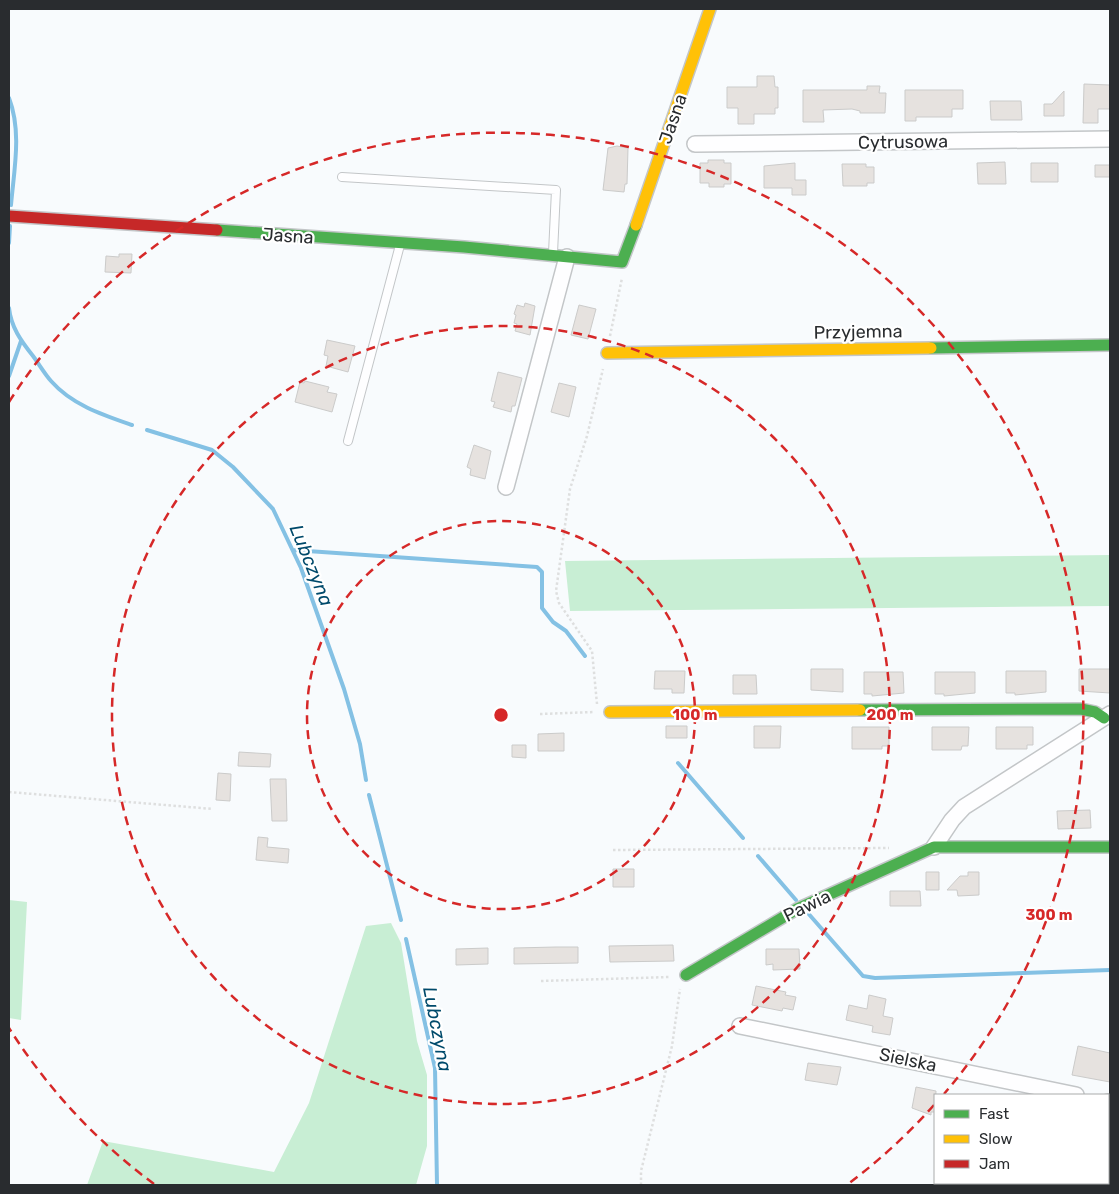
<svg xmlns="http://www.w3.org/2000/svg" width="1119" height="1194" viewBox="0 0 1119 1194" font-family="Rubik,sans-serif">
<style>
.green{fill:#c8eed4}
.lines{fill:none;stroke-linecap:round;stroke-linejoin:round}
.stream{stroke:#84c1e4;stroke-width:4}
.building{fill:#e6e2df;stroke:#cbcbca}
.lane-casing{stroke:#c3c6c8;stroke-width:10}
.street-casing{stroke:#c3c6c8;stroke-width:18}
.fast-casing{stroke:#c3c6c8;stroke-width:14}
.slow-casing{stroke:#c3c6c8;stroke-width:14}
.jam-casing{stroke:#c3c6c8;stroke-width:14}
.path{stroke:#dedfdf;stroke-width:2.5;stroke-dasharray:2.5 2.5;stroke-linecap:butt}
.lane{stroke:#fefeff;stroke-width:8}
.street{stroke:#fefeff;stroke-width:15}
.fast{stroke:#4caf50;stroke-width:11}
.slow{stroke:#ffc107;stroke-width:11}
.jam{stroke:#c62828;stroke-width:11}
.ring{fill:none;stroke:#d62828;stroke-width:2.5;stroke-dasharray:9 6}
.labels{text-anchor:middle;stroke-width:4.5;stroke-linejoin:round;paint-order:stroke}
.street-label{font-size:18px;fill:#292c2f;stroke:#fff}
.water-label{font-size:19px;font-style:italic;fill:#004a6b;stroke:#fff}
.centre{fill:#d62828;stroke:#fff;stroke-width:2.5}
.ring-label{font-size:15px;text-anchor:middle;font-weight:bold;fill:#d62828;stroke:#fff;stroke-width:4.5;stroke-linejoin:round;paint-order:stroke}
</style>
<rect width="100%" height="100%" fill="#f8fbfd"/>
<path class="green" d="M1110 555V606L570 611 565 561Z
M9 900 27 902 21 1020 9 1018Z
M391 923 401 943 417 1041 427 1075V1146L416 1185H87L103 1141 274 1172 309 1103 366 926Z"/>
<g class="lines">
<path class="stream" d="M9 98C22 132 14 170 11 205
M9 243 10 226
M9 308C11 327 21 341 33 356 39 364 44 373 51 381 72 405 103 415 132 425
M9 376 21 341
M147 430 212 450 233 467 273 509 301 568 344 689 360 744 366 780
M293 550 537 567 542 572V608L553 622 566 631 585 656
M678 763 743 838
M369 795 401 920
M758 856 796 900
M807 912 863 976 875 978 1110 970
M406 939 435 1068 437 1185"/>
</g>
<path class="building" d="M757 76H774L775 87H778V108H775V114H754V124H738V108H727V87H757Z
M1084 84 1110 85V109H1098V123H1083Z
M867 86H880L879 93H886L885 113H860V111L852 109 823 110 824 122H803V90H867Z
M905 90H963V109H952V117H916V121H905Z
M1064 91V116H1044V104H1052Z
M990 101H1021L1022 120H991Z
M617 146 628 148 627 184H625L624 192 603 190 608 148Z
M708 160H724V163H731V184H724V187H709V183H700V163H708Z
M1005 162 1006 184H978L977 163Z
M795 163V180H806V195H792V188H764V166Z
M1031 163H1058V182H1031Z
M842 164H866V167H874V183H867V186H843Z
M1095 165H1110V177H1095Z
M119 254H132L131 273 105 272 106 256 119 257Z
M525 303 535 306 530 335 515 331 517 324 514 323 516 315 514 314 517 305 524 307Z
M579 305 596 309 588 339 571 335Z
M327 340 355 346 348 372 326 366 328 356 324 355Z
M498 372 522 378 515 406H512L511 412 493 407 495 402 491 401Z
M305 381 329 387 327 392 337 394 332 412 295 402 300 382 304 383Z
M559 383 576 387 569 417 551 412Z
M474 445 491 451 485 479 470 475 471 469 467 467Z
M811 669H843V692L811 690Z
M1079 669H1110V693L1079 691Z
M655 671H685L684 693H672V689H654Z
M1006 671H1046V692L1015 695V693H1006Z
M864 672H903L904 693 872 696V694H864Z
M935 672H975V693L944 696V694H935Z
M733 675H756L757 694H733Z
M666 726H687V738H666Z
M754 726H781L780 748H754Z
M852 727H889V746H882V749H852Z
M932 727H969L968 746H962L961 750H932Z
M996 727H1033V745H1027V749H996Z
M564 733V751H538V734Z
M512 745H526V758L512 757Z
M239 752 271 754 270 767 238 766Z
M218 773 231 774 230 801 216 800Z
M270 779H286L287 821H272Z
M1090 810 1091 828 1058 829 1057 811Z
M258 837 268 838 267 847 289 849 288 863 256 860Z
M613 869H634V887H613Z
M926 872H939V890H926Z
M968 872H979V895L958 896 957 890H947L960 876H968Z
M890 891H920L921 906H890Z
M673 945 674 961 610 962 609 946Z
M556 947H578V963L514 964V948Z
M488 948V964L456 965V949Z
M766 949H799L800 969 773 970V964L766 965Z
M756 986 786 992 785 995 796 997 793 1010 783 1008 782 1011 752 1005Z
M869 995 886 999 883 1016 893 1018 890 1035 872 1032 873 1026 846 1020 849 1005 867 1009Z
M1078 1046 1110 1053V1082L1072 1075Z
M808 1063 841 1067 837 1085 805 1080Z
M916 1087 936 1091 935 1112H931V1115L912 1108Z"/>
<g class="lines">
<defs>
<path id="lane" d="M342 177 556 190 553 253
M348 441 400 245"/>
<path id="street" d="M695 144 1110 139
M506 487 567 257
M934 847 952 820 964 807 1110 714
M740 1026 1076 1095
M1108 1102H1110"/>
<path id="fast" d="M217 230 464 247 622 262 636 225
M931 348 1110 345
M860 710 1081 709 1095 712 1104 718
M686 975 797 909 934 847H1110"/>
<path id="slow" d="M636 225 710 9
M607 353 931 348
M610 712 860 710"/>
<path id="jam" d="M9 216 217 230"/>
</defs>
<use href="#lane" class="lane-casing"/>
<use href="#street" class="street-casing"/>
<use href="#fast" class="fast-casing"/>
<use href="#slow" class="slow-casing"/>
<use href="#jam" class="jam-casing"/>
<path class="path" d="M610 336 622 278
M597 704 592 651 559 603 556 591 570 489 587 436 603 369
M540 714 594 712
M9 792 213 809
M613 850 889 848
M541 981 669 977
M641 1185V1171L672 1046 680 989"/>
<use href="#lane" class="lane"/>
<use href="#street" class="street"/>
<use href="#fast" class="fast"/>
<use href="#slow" class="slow"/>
<use href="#jam" class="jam"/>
</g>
<g class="ring">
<circle cx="501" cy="715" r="194"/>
<circle cx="501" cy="715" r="389"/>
<path d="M934 1105A583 583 0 0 1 848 1184M154 1184A583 583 0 0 1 9 1028M9 402A583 583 0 1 1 944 1094"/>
</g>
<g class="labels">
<g class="street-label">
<text transform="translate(673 119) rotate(-71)" y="6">Jasna</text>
<text transform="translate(903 142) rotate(-1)" y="6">Cytrusowa</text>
<text transform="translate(288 236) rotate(4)" y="6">Jasna</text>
<text transform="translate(858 332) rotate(-1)" y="6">Przyjemna</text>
<text transform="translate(807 906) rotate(-26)" y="6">Pawia</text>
<text transform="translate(908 1060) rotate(12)" y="6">Sielska</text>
</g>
<g class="water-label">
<text transform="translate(312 565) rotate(68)" y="7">Lubczyna</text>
<text transform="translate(438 1029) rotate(79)" y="7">Lubczyna</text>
</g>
</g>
<circle cx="501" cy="715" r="8" class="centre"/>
<g class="ring-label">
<text x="695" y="720">100 m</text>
<text x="890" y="720">200 m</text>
<text x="1049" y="920">300 m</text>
</g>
<rect width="1119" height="1194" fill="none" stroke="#292c2f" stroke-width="20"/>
<rect x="934" y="1094" width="175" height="90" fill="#ffffff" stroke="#a9abac"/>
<rect x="944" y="1110" width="25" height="8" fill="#4caf50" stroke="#a9abac"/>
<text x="979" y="1119" font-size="15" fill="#292c2f">Fast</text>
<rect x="944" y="1135" width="25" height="8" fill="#ffc107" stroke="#a9abac"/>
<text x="979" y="1144" font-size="15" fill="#292c2f">Slow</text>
<rect x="944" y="1160" width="25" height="8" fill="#c62828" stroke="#a9abac"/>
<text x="979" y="1169" font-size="15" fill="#292c2f">Jam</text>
</svg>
